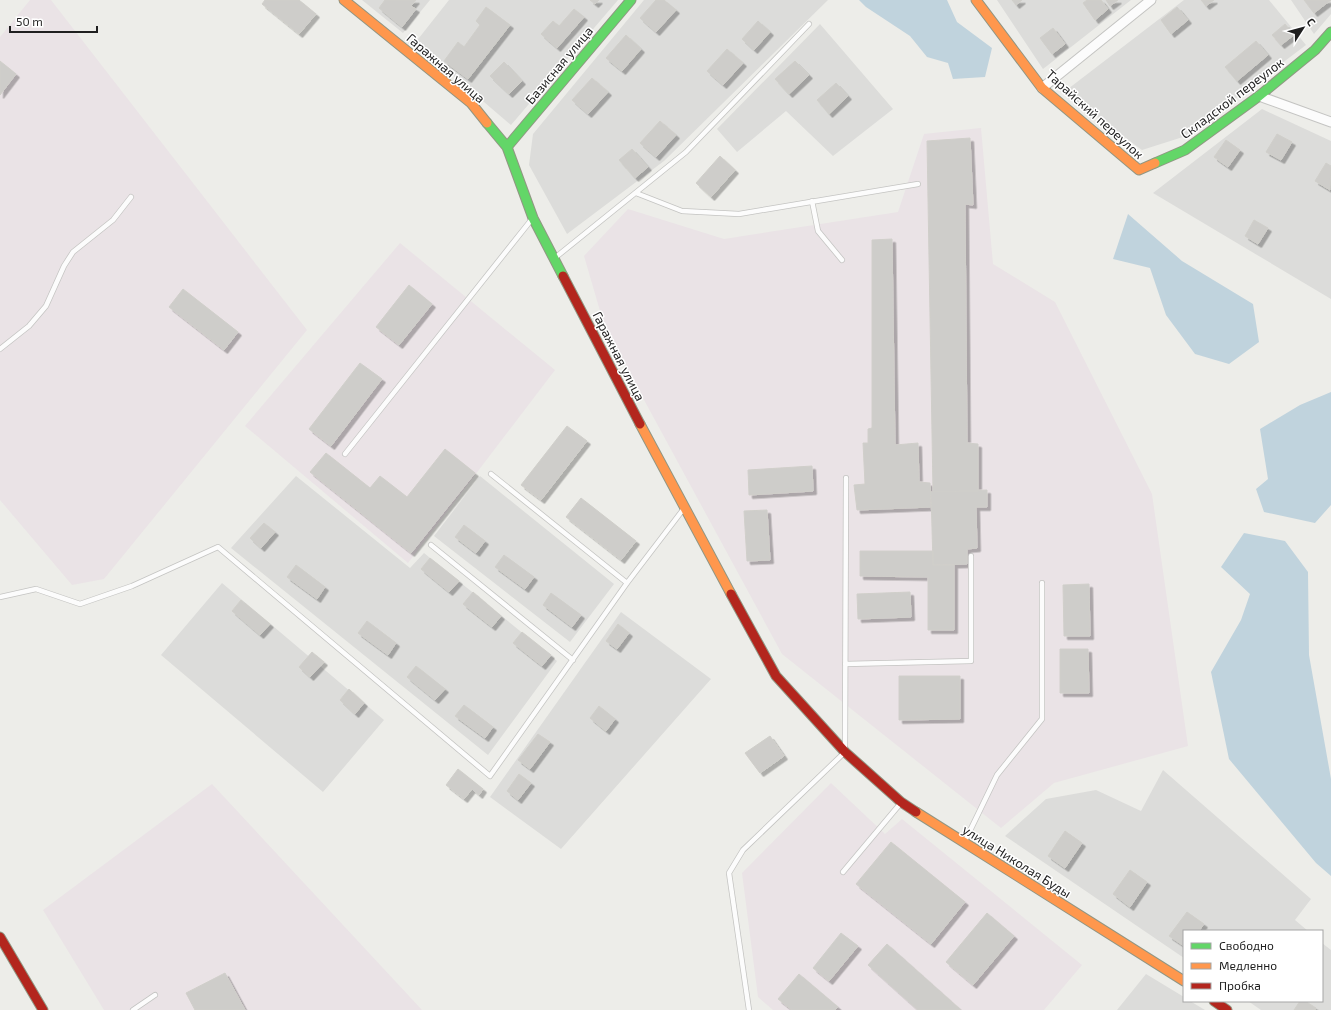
<svg xmlns="http://www.w3.org/2000/svg" width="1331" height="1010" viewBox="0 0 1331 1010" font-family="'Exo 2',sans-serif">
<style>
.residential{fill:#dcdcda}
.industrial{fill:#eae3e6}
.water{fill:#c0d3dd}
.building{fill:#cecdca;stroke:#d0cfca;filter:url(#shadow)}
.lines{fill:none;stroke-linecap:round;stroke-linejoin:round}
.lane-casing{stroke:#c4c4c2;stroke-width:6}
.street-casing{stroke:#c4c4c2;stroke-width:11}
.fast-casing{stroke:#919683;stroke-width:11}
.slow-casing{stroke:#919683;stroke-width:11}
.jam-casing{stroke:#919683;stroke-width:11}
.lane{stroke:#fcfcfc;stroke-width:4.5}
.street{stroke:#fcfcfc;stroke-width:9}
.fast{stroke:#63d668;stroke-width:9}
.slow{stroke:#ff974d;stroke-width:9}
.jam{stroke:#b3261e;stroke-width:9}
.labels{text-anchor:middle;stroke-width:3;stroke-linejoin:round;paint-order:stroke}
.street-label{font-size:13px;fill:#1f1f1f;stroke:#fff}
</style>
<defs>
<filter id="shadow"><feDropShadow dx="3.5" dy="3.5" stdDeviation="0" flood-color="#0004"/></filter>
</defs>
<rect width="100%" height="100%" fill="#edede9"/>
<path class="residential" d="M362 0H430L403 33Z
M449 0H618L511 125 415 43Z
M644 0H828L664 161 567 234 529 165 533 134Z
M997 0H1131L1043 69Z
M1184 0H1269L1306 45 1186 136 1142 150 1064 92Z
M1291 0H1331V14L1314 34Z
M820 24 893 109 833 156 786 111 737 152 717 129Z
M1262 109 1331 141V299L1153 193Z
M296 476 410 568 424 553 557 661 488 755 231 548Z
M480 476 614 584 570 642 434 536Z
M222 583 384 720 323 792 161 655Z
M621 612 711 679 561 849 490 797Z
M1163 770 1311 899 1295 920 1308 931H1184V958L1005 836 1046 799 1096 790 1141 811Z
M1322 943 1331 950V1010H1261L1248 1001H1322Z
M1146 974 1184 997V1001H1190L1205 1010H1117Z"/>
<path class="industrial" d="M30 0H51L307 330 104 579 72 585 0 500V37Z
M981 128 993 264 1055 302 1152 494 1188 746 1054 783 1001 828 782 654 605 328 584 256 628 209 724 239 898 212 924 134Z
M400 243 555 370 408 563 245 426Z
M831 783 885 834 902 819 1082 965 1044 1010H773L758 997 742 873Z
M212 784 422 1010H104L43 910Z"/>
<path class="water" d="M859 0H947L957 22 992 48 985 77 953 79 948 63 927 57 910 36 866 7Z
M1128 214 1182 261 1253 304 1259 342 1229 364 1195 354 1166 315 1150 268 1113 259Z
M1331 392V505L1315 523 1264 512 1256 489 1268 479 1260 429 1300 405Z
M1244 533 1285 541 1308 572 1309 655 1331 779V876L1316 863 1229 759 1211 672 1241 620 1250 594 1221 567Z"/>
<path class="building" d="M265 0H299L316 14 299 34 262 4Z
M385 0H416L411 6 416 9 402 27 379 8Z
M590 0H599L595 4Z
M656 0H664L676 10 656 32 640 18Z
M1012 0H1022L1016 5Z
M1087 0H1101L1108 9 1095 20 1083 3Z
M1106 0H1118L1110 6Z
M1201 0H1214L1206 6Z
M1304 0H1331L1314 13Z
M486 7 510 25 468 79 444 61 458 42 464 47 480 25 476 21Z
M1177 7 1188 20 1171 34 1161 20Z
M574 9 584 17 557 48 541 34 553 21 559 26Z
M758 21 770 32 754 50 742 39Z
M1285 24 1294 35 1281 45 1272 35Z
M1053 28 1065 44 1052 54 1040 38Z
M626 35 641 49 622 71 606 58Z
M1256 41 1268 55 1237 81 1225 67Z
M727 49 743 63 723 85 707 71Z
M0 61 16 74 0 95Z
M795 61 809 75 789 94 775 79Z
M504 62 522 81 509 94 490 76Z
M592 78 608 92 588 114 572 100Z
M836 83 848 96 829 114 817 100Z
M660 121 676 135 656 157 640 143Z
M1277 134 1292 142 1281 160 1266 152Z
M970 138 973 205 965 204 967 443 978 444V491L933 492 927 141Z
M1226 140 1240 150 1228 167 1214 157Z
M632 149 648 167 635 178 619 160Z
M720 156 735 170 711 197 696 183Z
M1326 163 1331 166 1330 190 1315 181Z
M1254 220 1268 228 1258 244 1245 236Z
M892 239 895 445 918 443 919 482 930 483 931 507 857 510 854 485 865 484 863 443H868V429L872 428V240Z
M409 285 432 304 399 345 376 327Z
M183 289 238 332 224 350 169 307Z
M360 363 382 379 331 446 309 429Z
M567 426 587 441 541 500 521 485Z
M445 449 475 473 411 553 310 472 326 453 370 488 380 476 407 497Z
M812 466 813 491 749 495 748 470Z
M987 490V507H976L977 548 967 549V564L933 565 931 492Z
M581 498 636 541 621 560 566 517Z
M767 510 770 560 747 561 744 511Z
M264 523 275 532 261 548 250 538Z
M464 525 485 541 476 553 455 537Z
M860 551H933V565H954V630H928V577L860 576Z
M504 555 534 577 525 589 495 567Z
M430 558 459 581 449 592 421 569Z
M296 565 325 587 317 599 287 577Z
M1089 584 1090 636H1064L1063 585Z
M473 592 501 616 492 627 463 604Z
M910 592 911 617 858 619 857 594Z
M551 593 581 615 572 627 543 605Z
M241 600 270 624 260 635 232 611Z
M367 621 396 643 388 655 358 633Z
M618 624 629 633 617 649 606 641Z
M522 632 551 655 542 666 513 643Z
M1060 649H1088L1089 693H1060Z
M312 652 324 662 310 677 299 667Z
M416 666 445 689 435 700 407 677Z
M899 676H960V719L899 720Z
M349 689 364 703 355 714 340 700Z
M464 705 493 727 485 738 455 716Z
M599 706 615 719 606 731 590 718Z
M538 734 550 742 530 769 518 760Z
M770 736 784 756 760 773 745 753Z
M458 769 483 789 479 795 472 789 464 799 446 785Z
M519 774 531 783 518 800 507 791Z
M1065 831 1082 843 1065 868 1048 856Z
M891 842 965 902 931 944 856 884Z
M1130 870 1147 882 1130 907 1113 894Z
M1187 912 1204 924 1199 931H1184V946L1169 936Z
M987 913 1014 936 973 985 946 962Z
M841 933 858 946 829 981 813 968Z
M887 944 961 1010H918L868 965Z
M225 973 245 1010H195L186 993Z
M799 974 838 1007 835 1010H792L778 999Z
M1300 1001H1305L1316 1008 1315 1010H1294Z"/>
<g class="lines">
<defs>
<path id="lane" d="M636 193 682 211 739 214 918 184
M812 201 818 231 842 260
M556 257 686 152 809 24
M0 349 29 326 46 306 64 266 73 252 113 220 131 197
M345 454 532 219
M491 474 627 583
M431 545 573 660
M0 597 36 589 80 604 132 586 218 547 490 776 627 583 682 511
M845 664 971 661V556
M965 841 997 775 1042 719V583
M843 872 900 804
M133 1010 155 995
M749 1010 729 873 743 850 845 752 846 478"/>
<path id="street" d="M1042 88 1151 0
M1259 96 1331 122"/>
<path id="fast" d="M487 123 507 147 533 218 563 276
M507 147 631 0
M1155 163 1185 150 1259 96 1315 50 1331 32"/>
<path id="slow" d="M344 0 471 103 487 123
M976 0 1042 88 1139 170 1155 163
M640 424 731 594
M916 812 1184 981"/>
<path id="jam" d="M563 276 640 424
M731 594 776 676 845 752 901 802 916 812
M0 937 43 1010
M1214 1001 1227 1010"/>
</defs>
<use href="#lane" class="lane-casing"/>
<use href="#street" class="street-casing"/>
<use href="#fast" class="fast-casing"/>
<use href="#slow" class="slow-casing"/>
<use href="#jam" class="jam-casing"/>
<use href="#lane" class="lane"/>
<use href="#street" class="street"/>
<use href="#fast" class="fast"/>
<use href="#slow" class="slow"/>
<use href="#jam" class="jam"/>
</g>
<g class="labels">
<g class="street-label">
<text transform="translate(559 65) rotate(-50)" y="5">Базисная улица</text>
<text transform="translate(446 68) rotate(41)" y="5">Гаражная улица</text>
<text transform="translate(1232 98) rotate(-37)" y="5">Складской переулок</text>
<text transform="translate(1095 114) rotate(42)" y="5">Тарайский переулок</text>
<text transform="translate(619 356) rotate(63)" y="5">Гаражная улица</text>
<text transform="translate(1017 861) rotate(32)" y="5">улица Николая Буды</text>
</g>
</g>
<rect x="1183" y="930" width="140" height="72" fill="#ffffff" stroke="#a5a5a5"/>
<rect x="1191" y="943" width="20" height="6" fill="#63d668" stroke="#a5a5a5"/>
<text x="1219" y="950" font-size="12" fill="#1f1f1f">Свободно</text>
<rect x="1191" y="963" width="20" height="6" fill="#ff974d" stroke="#a5a5a5"/>
<text x="1219" y="970" font-size="12" fill="#1f1f1f">Медленно</text>
<rect x="1191" y="983" width="20" height="6" fill="#b3261e" stroke="#a5a5a5"/>
<text x="1219" y="990" font-size="12" fill="#1f1f1f">Пробка</text>
<g transform="translate(1303 28) rotate(54)" stroke="#ffffff" stroke-width="3" paint-order="stroke">
<path d="M0-3L7 15L0 10L-7 15Z" fill="#1f1f1f"/>
<text y="-6" font-size="11" font-weight="bold" text-anchor="middle" fill="#1f1f1f">С</text>
</g>
<path d="M10 26v6h87v-6" fill="none" stroke="#1f1f1f" stroke-width="2"/>
<text x="16" y="26" font-size="12" fill="#1f1f1f" stroke="#ffffff" stroke-width="3" paint-order="stroke">50 m</text>
</svg>
